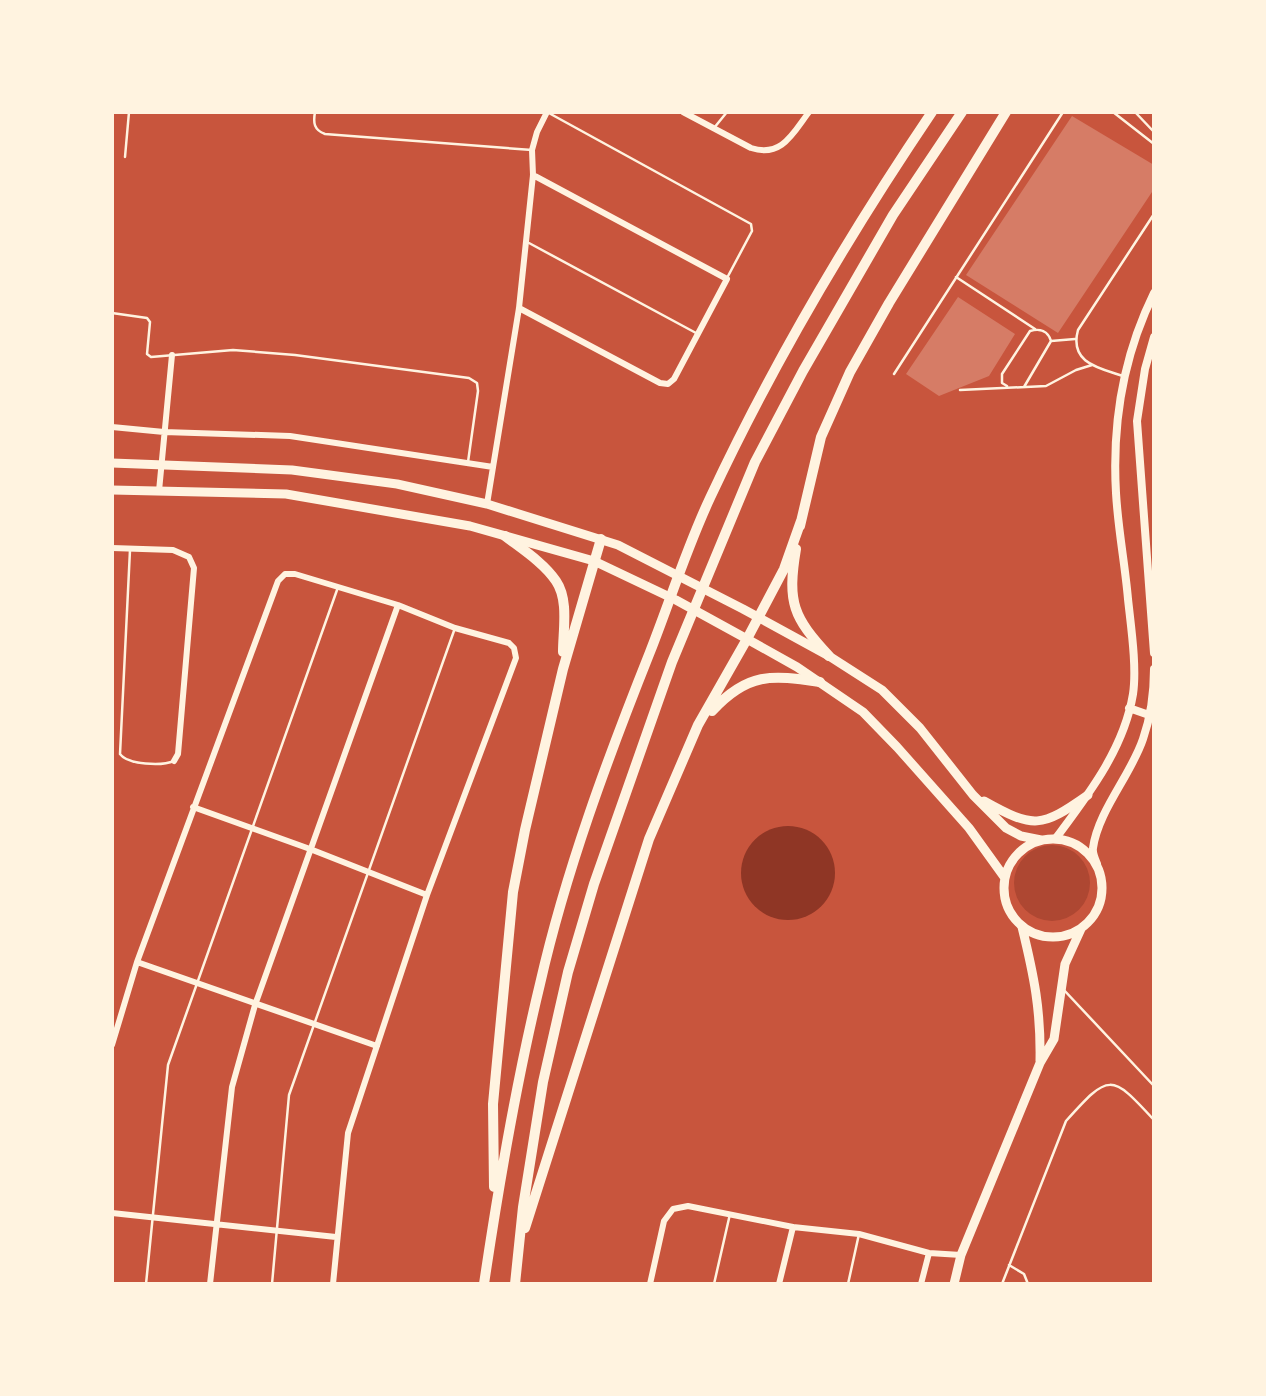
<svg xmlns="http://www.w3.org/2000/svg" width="1266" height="1396" viewBox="0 0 1266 1396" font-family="Overpass,sans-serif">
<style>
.green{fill:#ae4732}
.water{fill:#8f3625}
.building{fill:#d67c66}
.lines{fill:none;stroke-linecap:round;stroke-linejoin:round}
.service{stroke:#fff3e0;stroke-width:2.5}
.minor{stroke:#fff3e0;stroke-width:6}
.tertiary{stroke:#fff3e0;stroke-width:8}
.secondary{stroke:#fff3e0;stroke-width:9}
.motorway{stroke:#fff3e0;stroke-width:10}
</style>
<rect width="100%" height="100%" fill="#c8553d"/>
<path class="green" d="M1014 883a38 38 0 1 1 76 0a38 38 0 1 1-76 0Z"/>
<path class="water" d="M741 873a47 47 0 1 1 94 0a47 47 0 1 1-94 0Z"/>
<path class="building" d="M1072 116 1154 165V189L1058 333 966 275Z
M958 297 1015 334 989 376 939 396 906 374Z"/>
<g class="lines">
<path class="service" d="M315 112C313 123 314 130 325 134L532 150
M547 112 751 224 752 231 727 278
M1113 112 1154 144
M1135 112 1154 132
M714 128 727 112
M125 157 129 112
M529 243 696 333
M956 277 1035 329
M112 313 147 318 150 322 147 354 151 357 233 350 295 355 469 378 477 383 478 391 468 462
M1051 341 1075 339
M894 374 1063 112
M1123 376C1099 368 1069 363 1078 330L1154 214
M1007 386 1002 383V374L1030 331C1040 328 1048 331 1051 341
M1024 387 1051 341
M960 390 1046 386 1076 370 1092 365
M130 550 120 754C128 765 162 766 174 761
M1063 989 1154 1086
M1009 1265 1024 1274 1028 1284
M146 1284 168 1065 337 590
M272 1284 289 1095 455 628
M714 1284 730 1214
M848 1284 859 1234
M1002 1284 1066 1121C1109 1073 1111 1073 1154 1120"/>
<path class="minor" d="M683 112 751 148C782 158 793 133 809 112
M519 308 660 383 668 384 674 379 727 279 533 175
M112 427 164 432 290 436 493 467
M159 491 172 355
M487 504 519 308 533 175 532 150 537 132 547 112
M112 548 173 550 189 557 194 568 178 754 174 761
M193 807 310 849 427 895
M137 962 377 1046
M112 1045 137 962 278 581 285 574H295L398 605 455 628 509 643 514 648 516 658 427 895 348 1133 333 1284
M112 1213 336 1237
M210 1284 232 1087 255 1005 398 605
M650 1284 664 1221 673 1209 688 1206 793 1227 859 1234 929 1253 961 1255
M779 1284 793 1227
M921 1284 929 1253"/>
<path class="tertiary" d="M1154 337 1145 369 1137 421 1154 653
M1129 708 1149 715
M1056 838C1088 795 1124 749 1133 694 1137 667 1131 627 1128 599 1125 564 1118 529 1116 493 1112 423 1123 356 1154 293
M1097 864C1095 859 1092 853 1093 848 1098 811 1131 775 1143 739 1151 716 1154 693 1154 669"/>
<path class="secondary" d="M112 463 292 470 397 484 487 504 618 545 743 609 829 656 882 690 920 728 973 795 1006 828 1021 836 1041 840
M112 490 286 494 470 526 594 561 676 600 747 639 797 667 863 712 897 747 969 828 1005 878
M984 801C1034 829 1041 828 1088 795
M1004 888a49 49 0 1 1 98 0a49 49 0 1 1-98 0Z
M1022 927C1034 976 1041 1010 1040 1061
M954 1284 961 1255 1040 1063 1054 1039 1065 964 1081 929"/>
<path class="motorway" d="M800 526 821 437 850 372 889 303 1006 112
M505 536C522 549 544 563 556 581 569 600 563 630 563 652
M796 549C787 603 793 617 829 656
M712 711C748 672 771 675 820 682
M494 1187 493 1104 513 892 525 830 563 669 601 539
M525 1228 649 839 698 725 747 639 784 569 801 521
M484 1284C499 1183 516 1083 540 984 566 870 607 760 650 652 670 601 687 547 710 498 773 363 849 235 932 112
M515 1284 523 1207 543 1082 568 972 594 884 672 662 755 462 803 371 893 215 962 112"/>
</g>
<rect width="1266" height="1396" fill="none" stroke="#fff3e0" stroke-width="228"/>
</svg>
